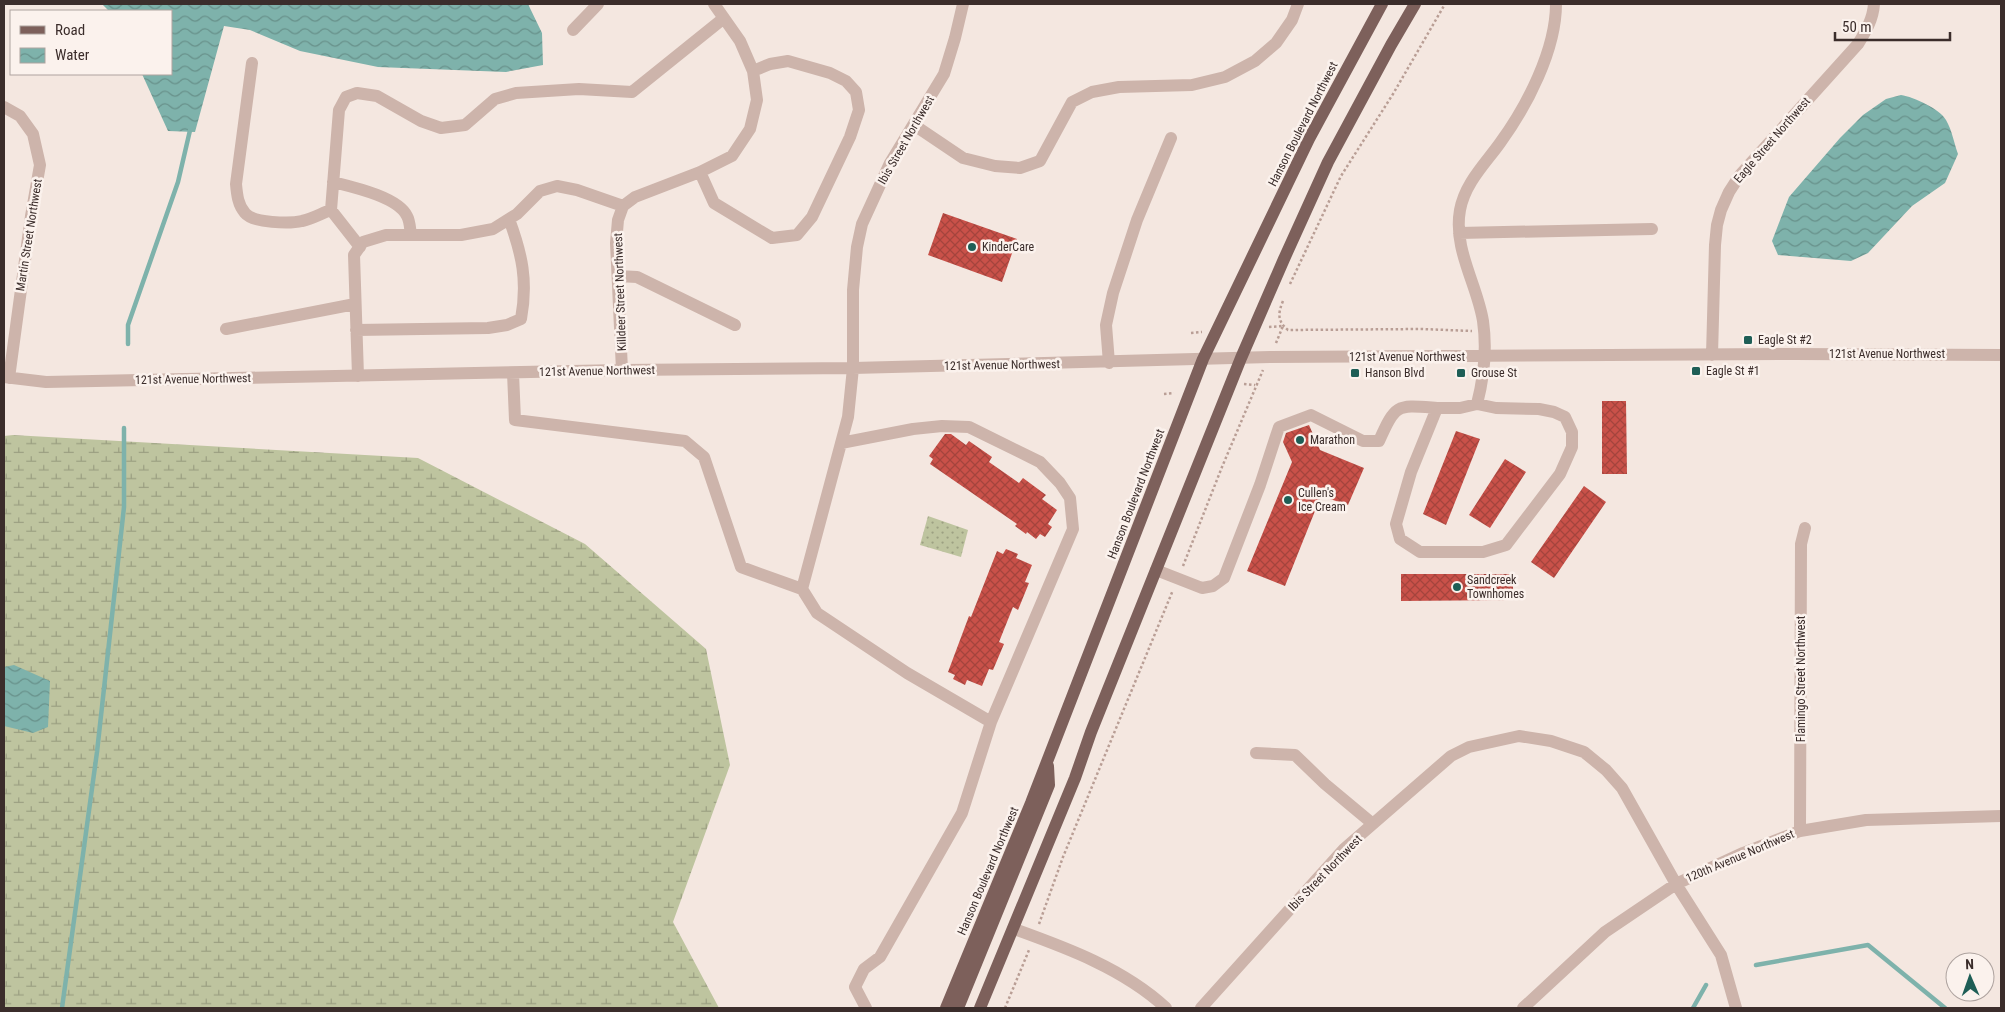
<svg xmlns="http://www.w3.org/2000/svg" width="2005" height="1012" viewBox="0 0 2005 1012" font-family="'Roboto Condensed',sans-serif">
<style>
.wetland{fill:url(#wetland-marsh)}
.park{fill:url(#park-dots)}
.water{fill:url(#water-waves)}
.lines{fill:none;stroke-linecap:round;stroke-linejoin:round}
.stream{stroke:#7eb2ab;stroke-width:4.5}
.building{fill:url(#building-cross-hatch)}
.path{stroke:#b99e95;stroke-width:2.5;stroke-dasharray:2.5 2.5;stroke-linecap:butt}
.minor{stroke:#cdb4ab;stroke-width:12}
.major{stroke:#7d605b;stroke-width:12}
.poi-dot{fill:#1e5e56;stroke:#fbf2ed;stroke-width:2}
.labels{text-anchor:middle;stroke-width:5;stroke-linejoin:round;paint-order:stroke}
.street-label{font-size:12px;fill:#3b2d2b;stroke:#fbf2ed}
.poi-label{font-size:12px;fill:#3b2d2b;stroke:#fbf2ed;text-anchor:start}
</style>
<defs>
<pattern id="wetland-marsh" width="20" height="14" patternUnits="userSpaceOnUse" patternTransform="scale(1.25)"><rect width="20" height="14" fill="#bec49f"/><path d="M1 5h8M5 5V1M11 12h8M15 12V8" fill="none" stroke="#9ca082"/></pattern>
<pattern id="park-dots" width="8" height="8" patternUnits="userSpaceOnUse" patternTransform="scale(1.25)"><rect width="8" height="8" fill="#bec49f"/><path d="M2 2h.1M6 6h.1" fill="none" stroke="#9ca082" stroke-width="1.8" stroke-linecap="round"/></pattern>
<pattern id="water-waves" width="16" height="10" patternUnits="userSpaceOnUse" patternTransform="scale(1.25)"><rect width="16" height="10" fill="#7eb2ab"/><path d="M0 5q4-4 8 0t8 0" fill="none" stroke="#68918b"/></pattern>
<pattern id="building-cross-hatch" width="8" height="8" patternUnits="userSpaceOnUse" patternTransform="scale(1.25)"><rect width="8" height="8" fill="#c95149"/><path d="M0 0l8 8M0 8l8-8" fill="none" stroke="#a4443d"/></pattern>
</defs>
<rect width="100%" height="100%" fill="#f4e7e0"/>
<path class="wetland" d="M13 435 418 458 585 544 706 649 730 765 673 922 719 1008H4V436Z"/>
<path class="park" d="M928 516 968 530 961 557 920 545Z"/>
<path class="water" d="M102 4H528L542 33 543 65 506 72 378 67 300 51 250 30 224 26 195 132 168 131 142 74H171V11H109Z
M1901 95C1914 97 1940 109 1946 120 1952 130 1954 143 1958 154L1945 183 1912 206 1868 253 1851 261 1778 255 1772 241 1789 197 1840 138 1863 115 1886 99Z
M14 665 50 681 48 727 33 733 4 726V667Z"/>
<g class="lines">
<path class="stream" d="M128 344V325L178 182 191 126
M1756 965 1868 945 1945 1008
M62 1008 97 752 124 507V428
M1693 1008 1706 985"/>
</g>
<path class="building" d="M943 213 1017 239 1002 282 928 255Z
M1602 401H1626L1627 474H1602Z
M1309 425 1320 450 1364 468 1348 505 1321 496 1285 586 1247 571 1292 462 1283 442 1286 433Z
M1456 431 1480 439 1446 525 1423 514Z
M945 434H951L966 445 969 441 992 457 989 462 1019 483 1023 478 1046 495 1042 499 1057 510 1048 524 1052 527 1045 537 1040 534 1036 539 1027 532 1026 534 1015 526 1017 524 930 464 933 459 929 456Z
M1505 459 1526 472 1490 528 1469 515Z
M1584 486 1606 502 1554 578 1531 562Z
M1006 549 1018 554 1016 558 1032 565 1025 582 1029 583 1018 610 1013 607 999 642 1004 644 993 670 989 669 982 686 967 680 965 685 953 679 955 675 948 672 969 616 971 617 997 551 1003 554Z
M1401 574H1513V600L1401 601Z"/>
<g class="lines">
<path class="path" d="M1290 284 1341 176 1393 94 1445 4
M1283 301C1278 313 1277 321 1288 330L1422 329 1472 331
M1269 327 1283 326 1276 343
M1191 333 1202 332
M1244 384 1255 385
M1164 394 1174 393
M1183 566 1222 467 1263 370
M1039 924 1063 857 1173 590
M1005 1008 1029 950"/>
<path class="minor" d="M963 4 955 38 944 74 890 163 862 224 857 247 853 290V368L848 417 802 589 817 613 907 673 991 722
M573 30 598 4
M252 63 236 184C237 195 238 205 245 213 253 223 290 224 302 221 312 219 322 213 331 210
M4 107 20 116 33 134 40 165 31 216 9 378
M914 125 963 158 995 166 1020 168 1040 161 1072 102 1092 92 1119 87 1192 85 1225 77 1255 61 1276 43 1292 20 1298 4
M700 172 714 203 772 238 797 235 812 217 850 137 859 110 856 92 846 81 830 73 788 61 770 64 753 71
M333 182C353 187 398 197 407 216 410 221 410 229 411 235
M1459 233 1652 229
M360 247 331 210 339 110 346 97 357 93 377 96 421 121 441 128 465 125 495 99 516 93 579 89 632 92 724 18
M618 276 637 277 735 325
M226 329 355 304
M356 330 488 328 507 325 521 319C528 281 522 254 509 219
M1712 355 1715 245 1717 225 1721 210 1729 192 1740 175 1858 44C1866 31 1873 19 1874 4
M1109 363 1106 325 1113 293 1137 220 1171 138
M622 370 616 243 618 220 623 206 635 197 700 172 732 156 750 129 757 100 753 71 740 41 714 4
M513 373 515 420 685 441 704 457 741 567 802 589
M358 376 354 255 363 242 386 235H461L493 229 517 214 540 191 557 186 577 190 623 206
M4 377 46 382 622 370 853 368 1270 357 1794 354 2001 355
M1477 404 1496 408 1539 409 1554 412 1565 417 1572 432V447L1560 474 1506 545 1483 552H1420L1400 539 1396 524 1411 472 1437 408H1460Z
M1477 404C1484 377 1487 349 1483 321 1477 284 1453 249 1460 210 1465 183 1485 164 1500 143 1527 106 1556 50 1556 4
M841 443 913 429 942 426 969 427 1040 462 1060 483 1070 498 1073 529 991 722 962 813 880 957 864 969 855 987 866 1008
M1156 570 1202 588 1213 586 1224 578 1260 485 1279 427 1311 415 1363 441H1379C1396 403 1397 405 1437 408
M1256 753 1295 755 1325 784 1373 824
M1800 831 1801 544 1805 528
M1014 929C1067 948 1124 969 1166 1008
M1201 1008 1344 849 1451 756 1469 747 1519 736 1551 741 1584 752 1606 770 1622 788 1676 884 1721 955 1736 1008
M1523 1008 1605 932 1676 884 1743 853 1800 831 1866 820 2001 816"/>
<path class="major" d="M946 1008 1031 803 1203 359 1309 139 1382 4
M958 1008 1049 785 1048 766
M980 1008 1075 778 1091 732 1241 358 1284 259 1328 162 1391 45 1415 4"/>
</g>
<g class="poi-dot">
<circle cx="972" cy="247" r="5"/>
<rect x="1743" y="335" width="10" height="10" rx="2.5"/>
<rect x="1691" y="366" width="10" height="10" rx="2.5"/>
<rect x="1350" y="368" width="10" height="10" rx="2.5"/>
<rect x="1456" y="368" width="10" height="10" rx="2.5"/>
<circle cx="1300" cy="440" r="5"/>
<circle cx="1288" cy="500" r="5"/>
<circle cx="1457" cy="587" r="5"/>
</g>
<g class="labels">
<g class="street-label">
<text transform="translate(1303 124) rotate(-63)" y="4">Hanson Boulevard Northwest</text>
<text transform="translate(906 140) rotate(-60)" y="4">Ibis Street Northwest</text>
<text transform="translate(1772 140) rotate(-49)" y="4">Eagle Street Northwest</text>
<text transform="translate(29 235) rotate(-81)" y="4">Martin Street Northwest</text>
<text transform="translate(620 292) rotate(-92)" y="4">Killdeer Street Northwest</text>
<text x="1887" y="358">121st Avenue Northwest</text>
<text x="1407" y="361">121st Avenue Northwest</text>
<text transform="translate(1002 365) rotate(-1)" y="4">121st Avenue Northwest</text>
<text transform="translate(597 371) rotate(-1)" y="4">121st Avenue Northwest</text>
<text transform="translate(193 379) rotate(-1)" y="4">121st Avenue Northwest</text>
<text transform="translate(1136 494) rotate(-69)" y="4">Hanson Boulevard Northwest</text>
<text transform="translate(1801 679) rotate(-90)" y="4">Flamingo Street Northwest</text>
<text transform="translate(1740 856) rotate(-23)" y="4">120th Avenue Northwest</text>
<text transform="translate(988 871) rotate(-67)" y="4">Hanson Boulevard Northwest</text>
<text transform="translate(1325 873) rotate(-46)" y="4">Ibis Street Northwest</text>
</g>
<g class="poi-label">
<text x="982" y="251">KinderCare</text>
<text x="1758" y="344">Eagle St #2</text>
<text x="1706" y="375">Eagle St #1</text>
<text x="1365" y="377">Hanson Blvd</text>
<text x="1471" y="377">Grouse St</text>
<text x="1310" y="444">Marathon</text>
<text x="1298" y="497">Cullen's<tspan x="1298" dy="14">Ice Cream</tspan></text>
<text x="1467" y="584">Sandcreek<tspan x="1467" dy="14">Townhomes</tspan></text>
</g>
</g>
<rect width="2005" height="1012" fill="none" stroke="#3b2d2b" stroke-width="10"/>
<rect x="10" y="10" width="162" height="65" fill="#fbf2ed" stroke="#aea39f"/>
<rect x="20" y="26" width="25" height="8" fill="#7d605b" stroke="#aea39f"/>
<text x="55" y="35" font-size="15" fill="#3b2d2b">Road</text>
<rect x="20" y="48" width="25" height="15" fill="url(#water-waves)" stroke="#aea39f"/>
<text x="55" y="60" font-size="15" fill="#3b2d2b">Water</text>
<g transform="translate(1970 977) rotate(358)"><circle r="24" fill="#fbf2ed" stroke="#aea39f"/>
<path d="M0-4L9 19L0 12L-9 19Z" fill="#1e5e56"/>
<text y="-8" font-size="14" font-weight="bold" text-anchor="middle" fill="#3b2d2b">N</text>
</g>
<path d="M1835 32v8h115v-8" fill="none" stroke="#3b2d2b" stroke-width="2.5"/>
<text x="1842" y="32" font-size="15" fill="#3b2d2b" stroke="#fbf2ed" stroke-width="4" paint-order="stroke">50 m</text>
</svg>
